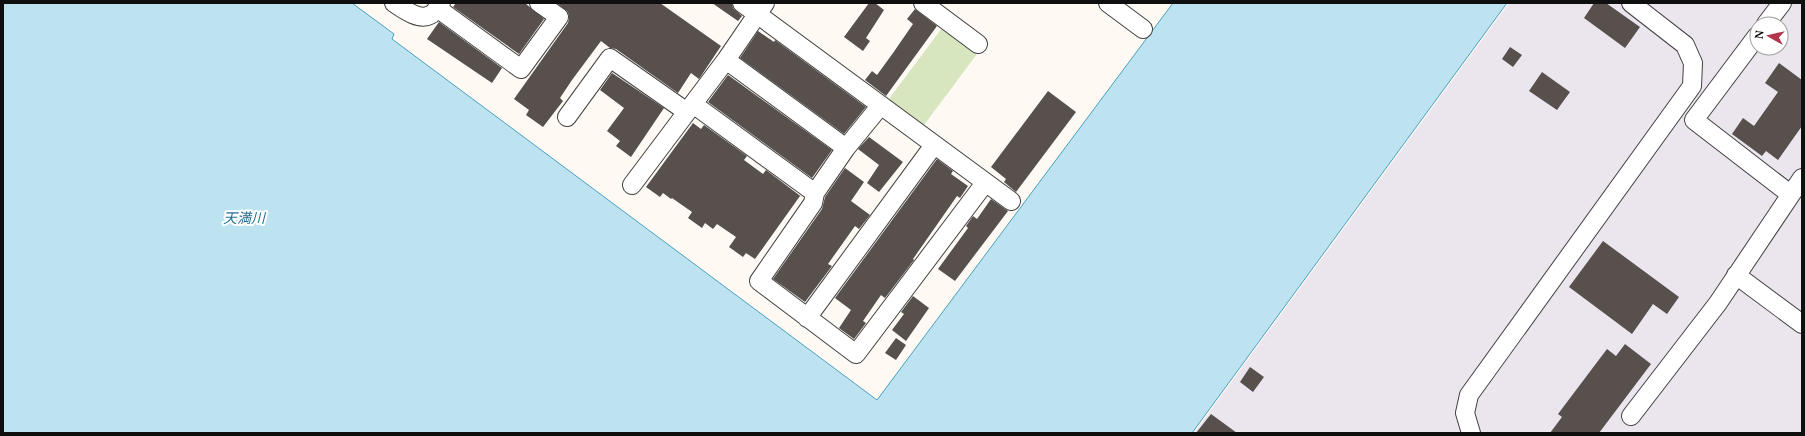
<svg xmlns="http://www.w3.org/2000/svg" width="1805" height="436" viewBox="0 0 1805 436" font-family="'Noto Serif','Noto Sans JP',serif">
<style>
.industrial{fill:#ebe5ed;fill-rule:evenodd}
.green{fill:#d8e6bf}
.water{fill:#bde3f0;stroke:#4b9fc0}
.building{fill:#57504d}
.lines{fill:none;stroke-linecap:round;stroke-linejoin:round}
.minor-casing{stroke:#424242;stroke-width:20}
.minor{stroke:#fff;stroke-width:18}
.labels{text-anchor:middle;stroke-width:4;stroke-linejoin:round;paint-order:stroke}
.water-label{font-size:14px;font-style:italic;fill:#257195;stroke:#fff}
</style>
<rect width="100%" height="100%" fill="#fefaf3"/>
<path class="industrial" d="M1509 3H1802V433H1194ZM1757 24H1781V48H1757Z"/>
<path class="green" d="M945 24 980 50 921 129 886 103Z"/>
<path class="water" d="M3 3H352L394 34 392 39 877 400 1173 3H1507L1192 433H3Z"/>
<path class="building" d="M456 3H525L544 19 519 54 453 7Z
M557 3H660L721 46 699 79 691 73 678 93 616 49 610 48 601 41 572 80 560 98 563 101 543 127 526 115 529 110 514 99 568 23 569 18 568 12Z
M712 3H732L733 8 742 16 738 21Z
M869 3H875L884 10 866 38 870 41 863 51 844 37Z
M1594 3H1606L1640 27 1625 48 1584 18Z
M915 9 937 26 886 96 865 80 872 71 877 75 893 53 913 24 907 19Z
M439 22 502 68 492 83 427 39Z
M758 31 774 42 775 40 866 107 844 134 740 58Z
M1510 47 1522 55 1513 67 1502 59Z
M1779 63 1802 80V126L1778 160 1766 151 1762 156 1732 134 1743 118 1754 126 1778 92 1765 83Z
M1542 72 1570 92 1557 110 1529 91Z
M612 73 664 108 631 157 616 146 620 141 607 131 624 108 600 90Z
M728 75 832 150 812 178 708 102Z
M1048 91 1076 112 1016 192 1004 182 1006 179 991 167Z
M693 123 701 129 704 125 747 156 744 160 763 174 766 170 803 198 800 196 755 259 746 253 743 257 729 247 736 237 717 224 713 229 705 223 702 228 688 218 692 212 672 198 671 199 663 193 660 197 646 187Z
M869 137 903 162 879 192 867 183 879 165 858 149Z
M937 159 953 171 951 174 968 186 960 198 957 196 913 259 914 260 885 298 881 295 863 321 866 323 854 339 839 328 851 310 835 298Z
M845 168 864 182 851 201 870 215 859 229 855 226 828 264 832 266 805 302 773 279 822 209 825 197Z
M991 199 1008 211 955 281 938 269 968 228 966 226 973 216 977 219Z
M1603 241 1679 297 1667 314 1653 304 1632 334 1569 287Z
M913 296 929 308 906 341 892 330 904 314 901 312Z
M896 338 906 345 896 360 885 353Z
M1625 344 1651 364 1599 433H1550L1562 417 1558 414 1607 349 1616 356Z
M1250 367 1264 377 1253 392 1240 382Z
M1211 414 1237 433H1196Z"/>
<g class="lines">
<defs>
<path id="minor" d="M394 3C403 9 419 21 430 15 435 13 438 7 441 3
M742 3 1011 201
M923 3 978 44
M1108 3 1143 29
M437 8 521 69 559 17 539 3
M1766 24 1782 3
M1757 36 1694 120 1790 194
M726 60 846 148
M693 104 815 193 846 148 881 105
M567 117 610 58 687 112
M632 185 726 60 765 3
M815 193 813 203 759 281 856 354 985 183
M1736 275 1802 324
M807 318 934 145
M1631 416 1718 303 1802 178
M1471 433 1465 413 1469 395 1692 86 1693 63 1685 45 1631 3"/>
</defs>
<use href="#minor" class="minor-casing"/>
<use href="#minor" class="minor"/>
</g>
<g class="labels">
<g class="water-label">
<text x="244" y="223">天満川</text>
</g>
</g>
<rect width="1805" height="436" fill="none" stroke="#0f0f0f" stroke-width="8"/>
<g transform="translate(1769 36) rotate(278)"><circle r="19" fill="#ffffff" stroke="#9f9f9f"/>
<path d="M0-3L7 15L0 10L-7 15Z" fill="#b23549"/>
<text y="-6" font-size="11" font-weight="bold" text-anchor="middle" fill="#0f0f0f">N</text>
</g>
</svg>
